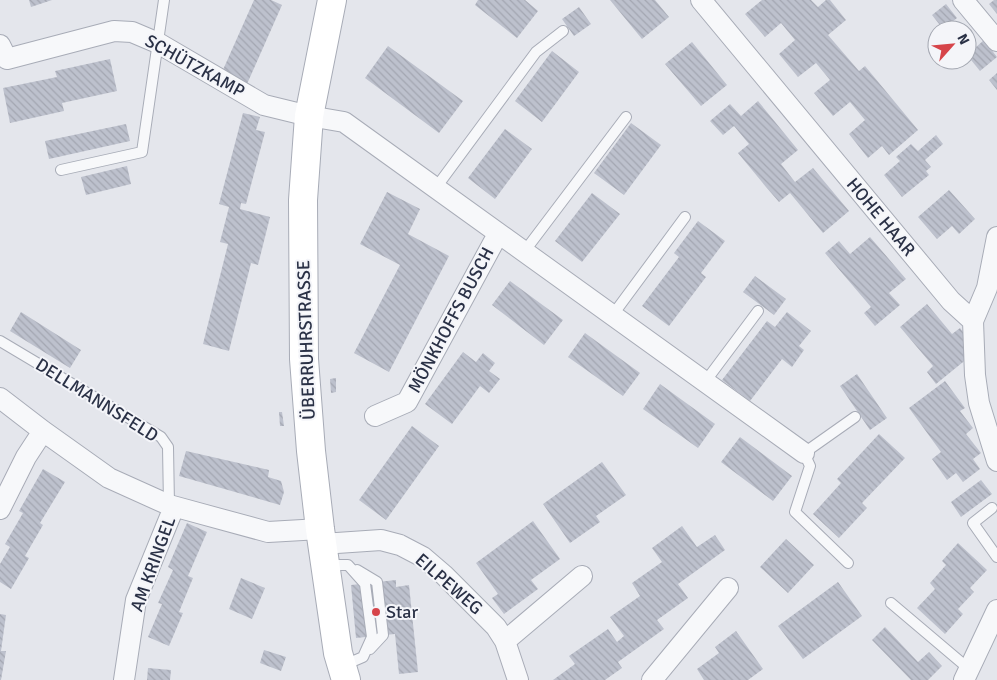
<svg xmlns="http://www.w3.org/2000/svg" width="997" height="680" viewBox="0 0 997 680" font-family="Signika,sans-serif">
<style>
.building{fill:url(#building-back-hatch)}
.lines{fill:none;stroke-linecap:round;stroke-linejoin:round}
.lane-casing{stroke:#a8acb7;stroke-width:12}
.street-casing{stroke:#a8acb7;stroke-width:22}
.secondary-casing{stroke:#a8acb7;stroke-width:30}
.lane{stroke:#f7f8fa;stroke-width:10}
.street{stroke:#f7f8fa;stroke-width:20}
.secondary{stroke:#fff;stroke-width:28}
.poi-dot{fill:#d6444a;stroke:#f4f5f9;stroke-width:2}
.labels{text-anchor:middle;stroke-width:4;stroke-linejoin:round;paint-order:stroke}
.street-label{font-size:18px;fill:#2a3146;stroke:#f4f5f9}
.poi-label{font-size:18px;fill:#2a3146;stroke:#f4f5f9;text-anchor:start}
</style>
<defs>
<pattern id="building-back-hatch" width="6" height="6" patternUnits="userSpaceOnUse" patternTransform="scale(1.25)"><rect width="6" height="6" fill="#bdc1cd"/><path d="M-1 5l2 2M0 0l6 6M5-1l2 2" fill="none" stroke="#a3a6b1"/></pattern>
</defs>
<rect width="100%" height="100%" fill="#e4e6ec"/>
<path class="building" d="M29 0H52L31 7Z
M254 0H271L282 5 247 84 222 72Z
M478 0H525L538 11 517 38 475 5Z
M610 0H655L669 17 642 39Z
M762 0H811L818 7 826 0H830L846 20 828 35 859 71 865 66 918 130 889 155 882 146 868 158 849 134 865 120 850 102 833 116 814 93 830 80 816 63 798 77 779 54 795 40 781 23 765 37 745 14Z
M994 0H997V14L989 4Z
M946 4 957 18 943 29 932 15Z
M579 7 591 24 574 36 562 19Z
M967 35 972 41 967 45Z
M984 40 997 57 980 71 967 55Z
M692 42 727 85 701 106 665 64Z
M388 46 463 101 439 133 365 78Z
M552 51 579 72 542 122 515 101Z
M110 59 117 91 62 103 64 111 10 123 3 88 57 77 55 71Z
M997 73V90L989 80Z
M758 101 798 150 781 164 795 182 813 168 849 211 823 233 790 193 779 202 766 187 738 153 749 144 734 126 723 135 710 121 730 104 741 116Z
M243 113 260 117 256 130 265 132 246 204 241 203 240 209 270 217 258 265 251 263 229 351 203 344 228 244 220 242 229 207 219 204Z
M631 123 661 145 624 195 594 173Z
M126 124 130 141 49 159 45 141Z
M505 129 532 149 495 199 468 178Z
M936 135 943 144 925 160 931 167 926 171 929 175 902 197 884 175 900 161 896 157 911 144 918 151Z
M127 166 131 184 86 195 81 177Z
M949 190 975 219 959 234 952 226 937 239 918 217Z
M387 192 420 209 408 234 449 256 389 372 354 353 400 265 360 244Z
M592 193 620 214 582 262 555 241Z
M698 221 725 241 701 273 706 277 669 326 642 306 679 257 674 253Z
M870 237 906 279 889 293 900 305 875 326 864 313 871 307 825 253 839 241 850 254Z
M755 276 786 299 774 315 743 292Z
M510 281 563 320 544 345 492 305Z
M927 304 952 334 960 328 966 336 968 358 936 384 927 372 933 366 900 327Z
M21 312 81 350 70 368 10 331Z
M787 312 811 331 799 346 804 350 792 367 782 359 750 401 722 380 767 321 775 327Z
M585 333 640 373 623 396 568 357Z
M463 352 476 362 483 353 495 363 489 371 500 379 489 393 480 386 452 424 425 404Z
M857 374 887 418 870 430 840 386Z
M336 378V392L331 393 330 379Z
M945 381 965 408 960 411 973 428 966 434 981 453 973 459 980 469 963 482 956 473 947 480 932 459 941 452 909 408Z
M660 384 715 424 698 448 643 409Z
M279 412H282L284 426H280Z
M412 426 439 446 386 520 359 500Z
M879 434 905 458 862 503 867 508 839 538 813 514 841 483 837 479Z
M740 437 792 476 773 501 721 462Z
M186 451 269 470 268 477 281 481 284 492 280 505 179 476Z
M602 462 626 495 596 516 600 522 570 543 543 504Z
M43 469 65 482 40 523 43 525 25 556 29 558 11 589 0 582V564L10 547 5 544 23 513 19 511Z
M981 480 992 494 961 517 951 502Z
M533 521 560 559 531 580 538 589 504 614 492 598 498 594 476 563Z
M187 523 207 532 188 576 193 578 179 612 183 613 169 646 148 637 162 604 158 603 173 570 168 567Z
M682 526 697 547 715 535 725 550 678 584 688 598 657 620 664 629 618 662 622 668 605 680H553L575 664 569 656 608 629 617 642 624 636 610 617 640 596 632 583 662 562 652 548Z
M786 539 814 565 788 593 760 567Z
M958 543 987 570 970 588 974 592 958 609 963 614 945 634 917 608 935 589 930 583 946 565 942 561Z
M241 578 265 588 252 619 229 609Z
M396 580V587L409 585 418 672 399 674 395 634 356 638 351 585Z
M838 582 862 616 803 659 778 626Z
M0 614 6 615 1 651H6L1 680H0Z
M885 627 918 662 929 652 942 666 928 680H911L872 640Z
M736 631 763 669 748 680H704L697 669 719 653 715 647Z
M264 650 286 657 281 671 260 663Z
M148 668 171 670 170 680H147Z"/>
<g class="lines">
<defs>
<path id="lane" d="M61 170 142 152 164 0
M435 189 536 52 563 31
M524 252 626 117
M612 316 685 217
M0 341 161 437 168 447 169 505
M705 382 758 311
M992 508 973 523 997 557
M848 563 795 512 810 466 804 453 855 417
M326 565H348L365 584 372 637 363 657 342 666
M357 570 377 582 383 635 370 649
M891 603 969 669"/>
<path id="street" d="M701 0 951 301 973 321 975 375 979 403 997 461
M963 0 997 41
M0 45 7 59 114 31 132 32 158 43 264 105 309 116 344 122 804 453
M973 321 987 288 997 237
M0 398 43 431 109 478 169 505 268 532 320 529
M375 416 407 402 498 234
M0 509 26 457 43 431
M322 544 381 540 400 545 423 557 444 575 496 627 505 641 518 680
M505 641 582 576
M124 680 136 600 174 507
M652 680 728 588
M964 680 997 610"/>
<path id="secondary" d="M332 0 309 116 303 200 304 359 311 451 320 529 338 653 346 680"/>
</defs>
<use href="#lane" class="lane-casing"/>
<use href="#street" class="street-casing"/>
<use href="#secondary" class="secondary-casing"/>
<use href="#lane" class="lane"/>
<use href="#street" class="street"/>
<use href="#secondary" class="secondary"/>
</g>
<circle class="poi-dot" cx="376" cy="612" r="5"/>
<g class="labels">
<g class="street-label">
<text transform="translate(195 66) rotate(29)" y="6">SCHÜTZKAMP</text>
<text transform="translate(881 217) rotate(50)" y="6">HOHE HAAR</text>
<text transform="translate(451 320) rotate(-62)" y="6">MÖNKHOFFS BUSCH</text>
<text transform="translate(306 340) rotate(-92)" y="6">ÜBERRUHRSTRASSE</text>
<text transform="translate(97 400) rotate(32)" y="6">DELLMANNSFELD</text>
<text transform="translate(153 564) rotate(-70)" y="6">AM KRINGEL</text>
<text transform="translate(449 584) rotate(41)" y="6">EILPEWEG</text>
</g>
<g class="poi-label">
<text x="386" y="618">Star</text>
</g>
</g>
<g transform="translate(952 45) rotate(63)"><circle r="24" fill="#f4f5f9" stroke="#a3a7b1"/>
<path d="M0-4L9 19L0 12L-9 19Z" fill="#d6444a"/>
<text y="-8" font-size="14" font-weight="bold" text-anchor="middle" fill="#2a3146">N</text>
</g>
</svg>
